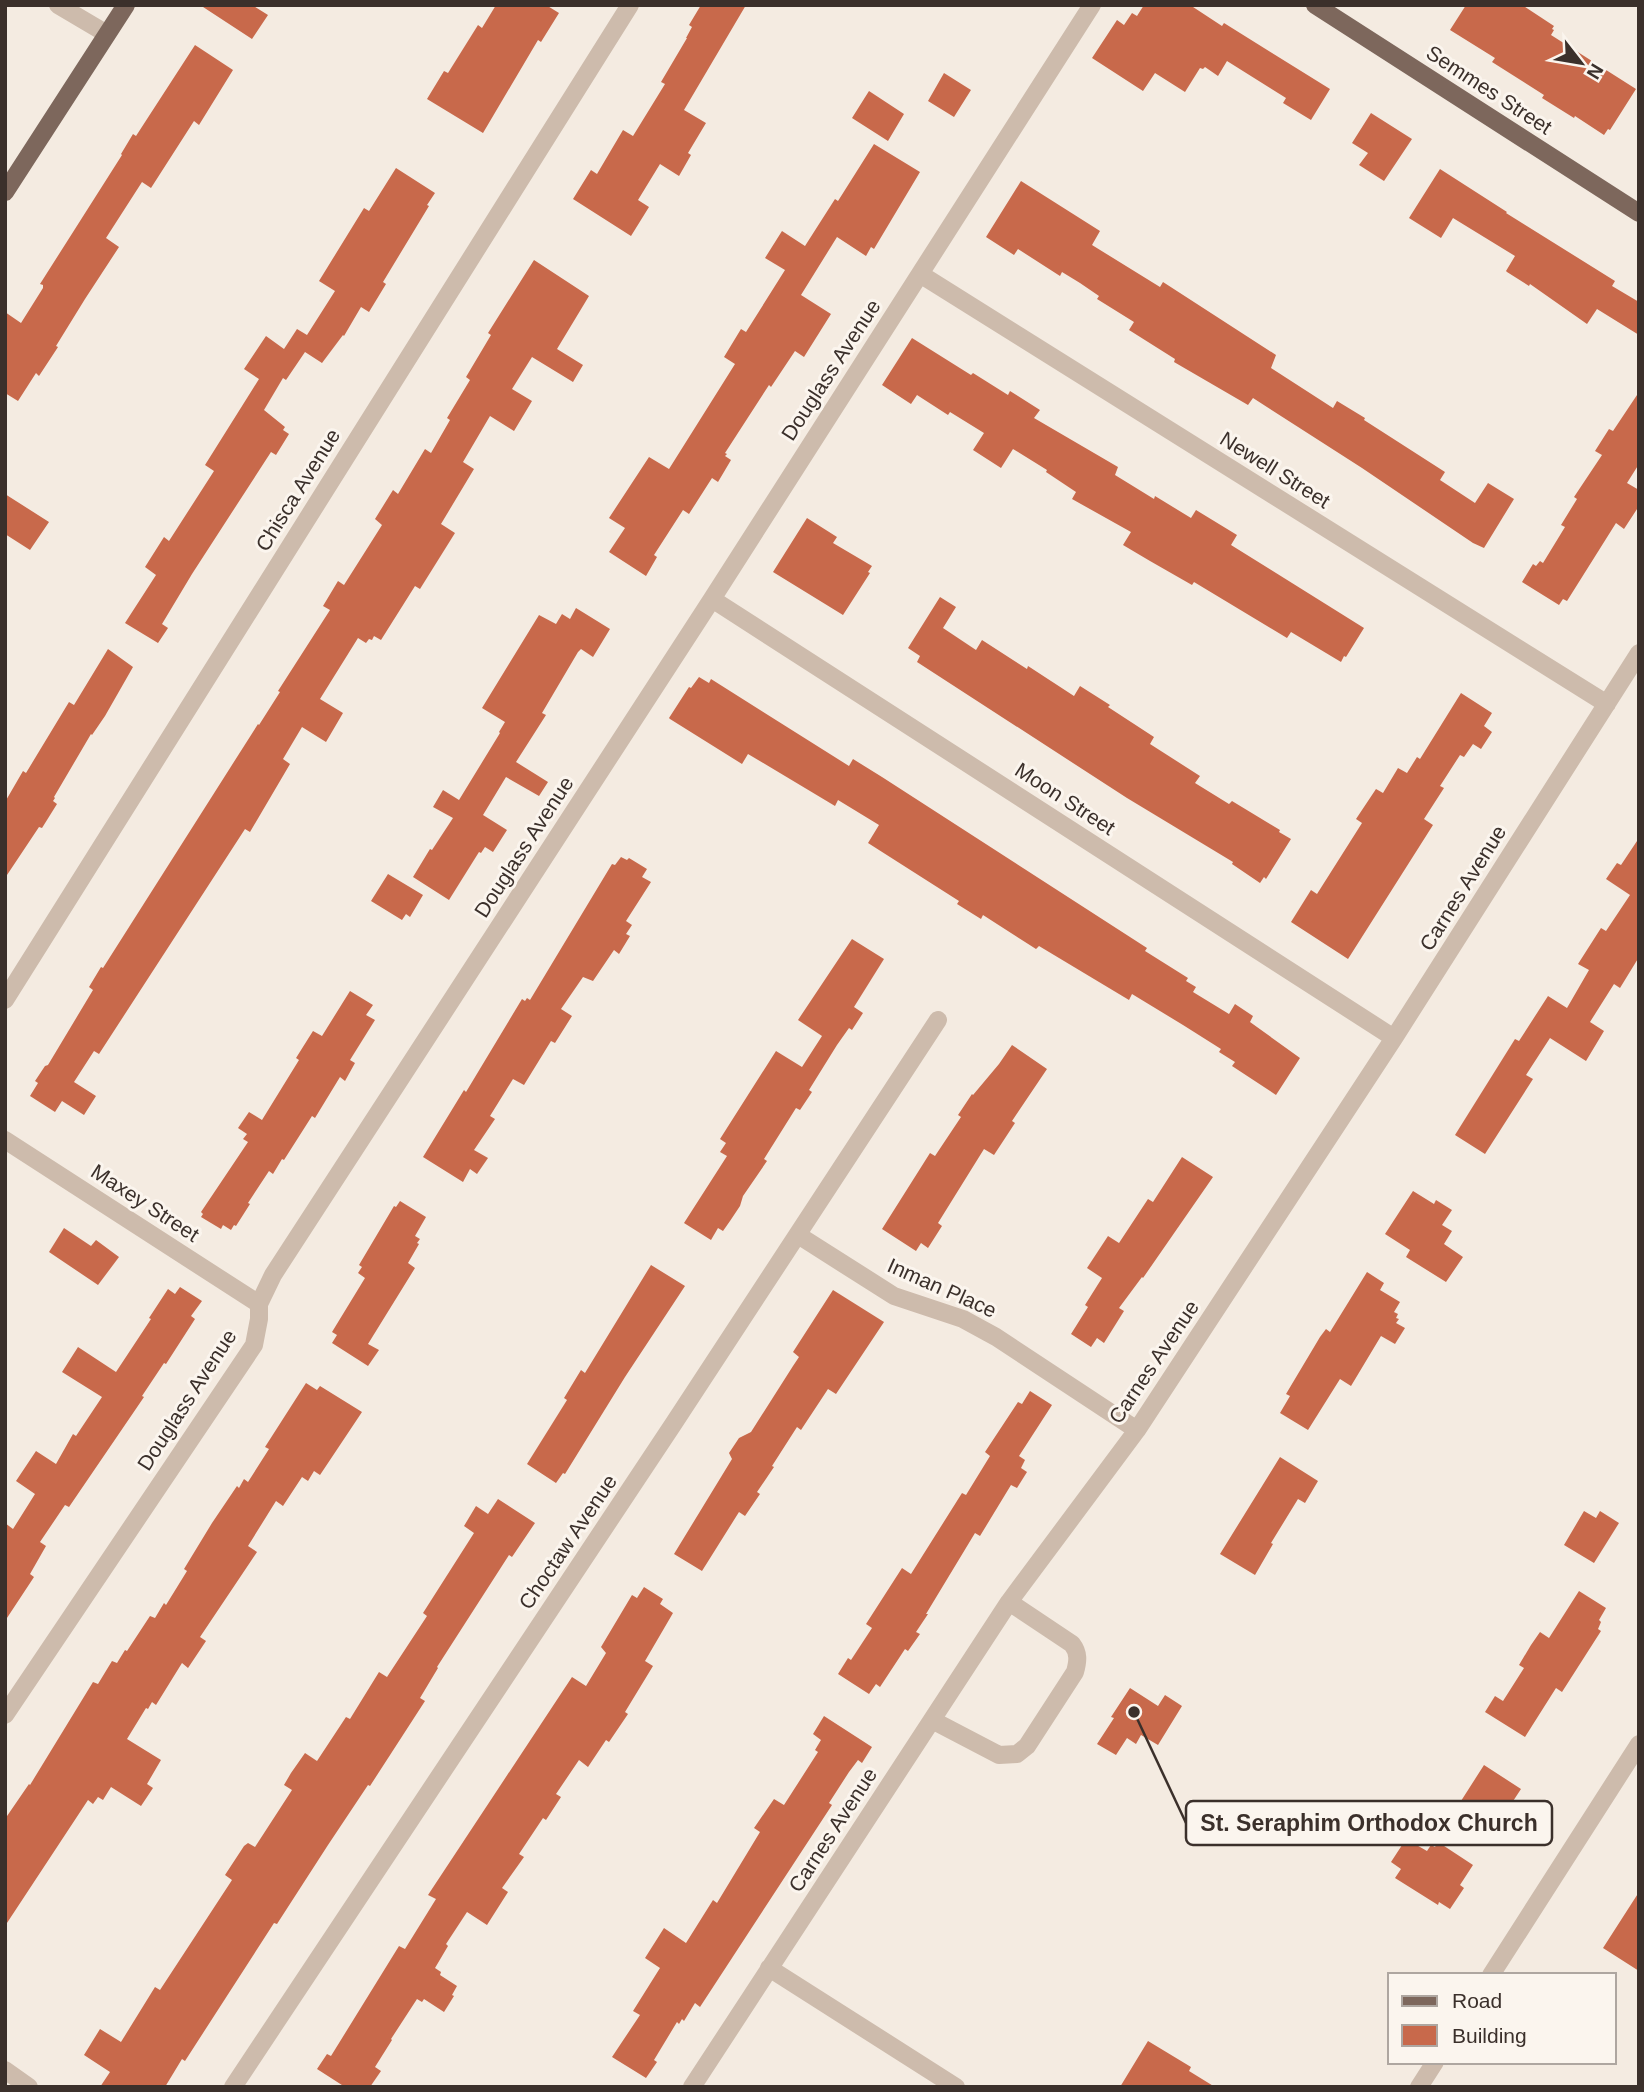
<svg xmlns="http://www.w3.org/2000/svg" width="1644" height="2092" viewBox="0 0 1644 2092" font-family="Helvetica,sans-serif">
<style>
.building{fill:#c8694b}
.lines{fill:none;stroke-linecap:round;stroke-linejoin:round}
.minor{stroke:#cdbbac;stroke-width:18}
.major{stroke:#7d675c;stroke-width:18}
.labels{text-anchor:middle;stroke-width:6;stroke-linejoin:round;paint-order:stroke}
.street-label{font-size:21px;fill:#3b302b;stroke:#fbf5ee}
.leader{fill:none;stroke:#3b302b;stroke-width:2.5}
.callout-dot{fill:#3b302b;stroke:#fbf5ee;stroke-width:2.5}
.callout{fill:#fbf5ee;stroke:#3b302b;stroke-width:2.5}
.callout-label{font-size:23px;text-anchor:middle;font-weight:bold;fill:#3b302b}
</style>
<rect width="100%" height="100%" fill="#f4ebe1"/>
<path class="building" d="M200 5H252L268 15 252 39Z
M496 5H546L559 13 541 42 538 40 483 133 427 99 444 71 448 73 478 25 482 28Z
M701 5H746L684 110 706 123 688 153 691 155 679 176 660 164 638 200 649 207 631 236 573 199 591 170 597 174 623 130 633 136 665 84 661 82 687 38H686L692 27 689 25Z
M1144 5H1190L1222 26 1224 23 1330 89 1311 120 1283 103 1286 98 1227 61 1218 76 1205 67 1203 69 1200 68 1185 92 1155 73 1143 91 1092 58 1117 20 1124 25 1132 13 1137 16Z
M1466 5H1522L1554 26 1552 29 1554 30 1551 35 1636 89 1610 130 1608 129 1604 135 1575 116 1574 118 1542 98 1544 95 1492 62 1495 58 1450 30Z
M195 45 233 70 199 125 194 121 151 188 142 182 106 238 119 247 85 299 56 346 58 347 39 376 36 373 18 401 5 393V312L21 323 43 288V285L40 284 122 155 121 154 133 134 136 136Z
M944 73 971 90 954 117 928 101Z
M869 91 904 114 888 141 852 118Z
M1371 113 1412 139 1384 181 1359 165 1368 153 1352 143Z
M874 144 920 172 874 249 871 247 866 256 837 237 801 295 831 314 804 357 795 351 771 387 769 385 725 453 727 454 725 456 731 460 718 482 712 478 689 514 683 510 654 555 657 557 646 576 609 552 625 528 609 518 649 457 669 469 735 364 724 357 741 329 746 332 785 270 765 258 782 231 805 246 835 199 838 201Z
M396 168 435 193 427 205 429 206 383 282 386 284 369 312 361 307 344 336 343 335 322 363 305 352 286 380 283 378 264 410 285 427 283 430 289 434 276 455 271 452 192 574 162 624 168 628 158 643 125 623 156 575 145 567 164 537 169 541 214 471 205 465 259 379 244 369 266 336 284 349 297 329 307 335 335 291 319 281 364 208 369 211Z
M1440 169 1507 212 1506 213 1615 281 1612 286 1639 302V335L1597 309 1587 324 1530 284 1529 286 1507 272 1506 271 1515 256 1453 218 1441 238 1409 218Z
M1021 181 1100 231 1092 245 1160 287 1163 282 1276 355 1271 368 1333 408 1337 401 1365 418 1364 420 1445 472 1440 480 1475 503 1488 483 1514 499 1484 548 1473 543 1362 468 1253 398 1248 405 1174 362 1175 359 1129 330 1134 322 1097 299 1099 296 1080 283 1062 272 1060 276 1018 249 1014 255 986 237Z
M534 260 589 296 557 349 583 365 573 382 532 357 512 389 532 401 514 431 490 416 463 462 474 469 441 524 455 533 420 589 415 586 381 640 374 636 372 640 369 639 366 643 358 638 320 699 343 713 326 742 302 727 283 759 290 764 250 832 245 829 99 1054 94 1051 74 1082 96 1096 84 1115 62 1101 55 1112 30 1096 38 1083 35 1081 45 1066 48 1065 93 990 89 987 101 967 103 968 258 724 259 725 280 692 278 691 330 610 323 606 338 581 344 585 382 525 375 519 393 490 398 494 425 449 431 453 450 420 447 418 470 380 466 377 491 335 488 333Z
M912 338 971 375 973 373 1008 395 1010 391 1040 410 1034 418 1118 467 1115 475 1154 499 1155 496 1191 518 1196 510 1237 535 1231 545 1364 628 1346 657 1344 656 1341 662 1291 632 1287 638 1194 582 1192 585 1150 561 1123 545 1131 532 1072 499 1076 492 1046 472 1047 470 1013 449 1001 468 973 450 984 433 950 412 948 415 917 395 911 404 882 385Z
M1639 392V464L1627 483 1639 490V506L1624 529 1616 523 1567 601 1563 599 1559 605 1522 582 1533 564 1536 566 1540 561 1543 563 1565 527 1561 525 1577 499 1574 497 1602 455 1595 451 1609 429 1613 431Z
M5 494 49 522 30 550 5 534Z
M807 518 837 537 833 543 872 566 868 572 870 573 843 615 773 572Z
M940 597 956 607 943 628 976 650 982 640 1027 669 1028 666 1074 696 1080 686 1110 705 1108 707 1154 737 1150 744 1200 776 1195 783 1229 804 1232 801 1280 830 1279 832 1291 839 1266 879 1264 877 1260 883 1232 864 1233 862 1127 798 917 662 920 656 908 648Z
M576 608 610 629 593 657 581 649 578 652 542 713 546 715 516 762 548 782 539 796 506 777 483 815 507 830 493 852 485 847 481 853 479 852 449 900 413 877 430 849 432 850 453 818 433 807 443 790 459 800 500 733 499 732 505 722 482 708 539 615 556 624 562 614 570 619Z
M108 649 133 667 105 716 92 735 91 734 54 797 55 798 53 801 57 804 42 828 39 827 5 878V802L23 771 26 773 69 702 74 705Z
M699 677 709 683 711 679 849 766 853 759 882 777 1147 948 1145 951 1188 978 1186 981 1196 987 1193 992 1229 1014 1235 1004 1253 1016 1250 1022 1300 1058 1276 1095 1232 1066 1235 1062 1219 1052 1221 1049 1183 1025 1132 994 1129 1000 1039 946 1036 949 983 915 981 919 957 904 959 901 868 843 879 825 838 800 835 806 748 754 742 764 670 719 669 718 689 687 691 688Z
M1461 693 1492 713 1484 726 1492 732 1481 749 1473 744 1464 757 1460 755 1440 786 1444 788 1424 819 1433 825 1348 959 1291 922 1311 890 1317 894 1362 823 1356 819 1376 789 1383 793 1398 768 1407 773 1417 757 1420 759Z
M1639 838V957L1620 988 1614 984 1590 1022 1604 1031 1586 1061 1550 1038 1526 1075 1533 1079 1485 1154 1455 1135 1515 1039 1519 1041 1548 996 1567 1008 1589 970 1578 964 1601 928 1606 931 1630 895 1606 879 1617 863 1621 865Z
M621 857 627 860 629 858 647 869 642 877 651 882 626 921 632 925 626 934 630 936 619 954 614 950 593 981 583 977 561 1009 572 1016 555 1043 551 1041 524 1085 513 1079 490 1116 495 1119 474 1150 488 1158 477 1174 470 1169 463 1182 423 1157 464 1090 466 1092 522 999 525 1001 527 998 530 1000 612 864 615 865Z
M388 874 423 895 410 917 406 914 402 920 371 901Z
M852 939 884 959 854 1007 863 1013 852 1030 849 1028 837 1045 809 1090 812 1092 800 1110 796 1108 764 1159 767 1161 743 1196 740 1206 730 1221 723 1231 718 1228 711 1240 684 1223 727 1156 720 1152 726 1143 720 1139 776 1051 802 1067 822 1036 798 1020Z
M350 991 373 1005 366 1015 375 1020 350 1060 355 1063 345 1081 340 1077 315 1118 312 1116 284 1160 282 1159 273 1174 269 1171 248 1203 250 1204 236 1226 234 1225 231 1230 223 1225 221 1229 201 1217 203 1214 201 1212 248 1142 243 1139 247 1134 238 1128 249 1112 262 1120 299 1060 296 1058 313 1031 322 1036Z
M1012 1045 1047 1069 1012 1121 1015 1123 994 1155 984 1149 938 1223 942 1226 928 1248 921 1243 916 1251 882 1229 930 1153 935 1156 961 1117 958 1115 972 1094 973 1095 999 1064Z
M1182 1157 1213 1177 1143 1278 1142 1277 1119 1308 1124 1311 1104 1343 1097 1338 1091 1347 1071 1334 1088 1307 1085 1305 1102 1278 1087 1268 1108 1236 1119 1243 1148 1199 1153 1202Z
M1413 1191 1434 1204 1436 1200 1452 1210 1442 1225 1452 1231 1444 1244 1463 1257 1446 1282 1406 1257 1410 1250 1385 1234Z
M400 1201 426 1217 415 1236 420 1239 417 1243 419 1244 408 1263 415 1268 368 1344 379 1350 368 1366 332 1343 337 1335 332 1332 365 1278 358 1273 362 1267 359 1265 394 1206 396 1207Z
M64 1228 91 1246 96 1240 119 1257 98 1285 49 1252Z
M651 1265 685 1286 625 1377 565 1474 563 1473 556 1483 527 1464 567 1400 564 1398 581 1370 585 1373Z
M1367 1272 1384 1283 1380 1290 1400 1302 1394 1312 1398 1314 1396 1318 1399 1319 1396 1323 1405 1328 1395 1344 1381 1336 1351 1386 1340 1379 1308 1430 1280 1413 1290 1396 1286 1394 1320 1337 1326 1329 1330 1332Z
M180 1287 202 1301 191 1316 195 1319 166 1364 164 1363 142 1396 144 1397 69 1507 65 1505 40 1542 46 1546 30 1574 34 1577 5 1621V1523L13 1529 35 1494 16 1481 36 1451 56 1464 73 1434 76 1436 102 1397 62 1372 78 1347 116 1372 151 1319 149 1318 168 1289 175 1294Z
M833 1290 884 1322 836 1394 828 1389 801 1430 797 1427 772 1466 774 1467 757 1492 760 1494 745 1516 739 1512 702 1571 674 1554 732 1459 729 1453 739 1438 751 1432 793 1366 799 1357 793 1352Z
M306 1383 317 1390 320 1386 362 1412 320 1475 314 1471 308 1481 302 1477 283 1506 276 1501 248 1546 257 1552 200 1637 206 1641 188 1668 182 1663 156 1705 152 1702 148 1709 146 1708 127 1739 161 1760 147 1784 153 1788 141 1806 111 1787 103 1800 98 1797 93 1804 88 1800 5 1926V1819L29 1784 30 1785 93 1682 98 1684 112 1661 117 1663 125 1650 127 1651 150 1616 155 1618 164 1603 166 1605 187 1571 184 1569 212 1523 237 1486 239 1488 244 1479 248 1482 269 1449 265 1447Z
M1030 1391 1052 1405 1019 1456 1025 1460 1021 1468 1027 1472 1017 1488 1011 1485 980 1536 975 1533 926 1614H928L916 1632 920 1634 908 1651 905 1649 880 1687 876 1684 869 1694 838 1674 848 1658 851 1660 872 1628 866 1624 902 1568 911 1574 962 1493 966 1495 990 1456 985 1452 1018 1402 1022 1404Z
M1280 1457 1318 1481 1305 1503 1298 1499 1271 1543 1273 1544 1255 1575 1220 1554Z
M498 1499 535 1523 512 1557 509 1555 437 1667 438 1668 420 1698 425 1701 370 1786 368 1785 328 1845 277 1924 274 1923 185 2061 182 2059 165 2087H100L110 2072 84 2055 100 2029 121 2042 155 1987 160 1990 232 1880 225 1875 244 1846 248 1843 255 1847 292 1790 284 1785 291 1773 305 1753 317 1761 346 1717 350 1719 379 1672 387 1677 427 1616 423 1613 474 1533 464 1526 476 1506 488 1514Z
M1584 1511 1596 1518 1600 1511 1619 1523 1594 1563 1564 1545Z
M644 1587 663 1599 660 1604 673 1613 645 1661 653 1666 625 1712 628 1714 609 1742 606 1740 588 1767 579 1760 556 1794 561 1797 546 1820 543 1818 519 1854 524 1857 502 1888 508 1892 487 1925 467 1912 446 1944 448 1946 435 1968 441 1972 440 1975 457 1986 452 1995 454 1996 444 2012 424 1999 422 2002 417 1999 391 2039 392 2040 375 2067 381 2071 370 2087H345L317 2069 327 2054 331 2056 399 1946 405 1949 436 1899 428 1895 572 1677 586 1686 606 1653 601 1647 632 1595 637 1598Z
M1579 1591 1606 1608 1599 1620 1601 1622 1598 1629 1601 1631 1562 1692 1556 1688 1525 1737 1485 1712 1495 1696 1503 1701 1524 1668 1519 1665 1531 1645 1540 1632 1549 1638Z
M1130 1688 1158 1706 1165 1695 1182 1706 1158 1745 1141 1735 1136 1744 1127 1738 1116 1755 1097 1744 1114 1718 1111 1717Z
M824 1716 872 1747 862 1763 858 1760 849 1772 829 1803 832 1805 700 2007 695 2003 684 2021 682 2019 679 2024 677 2022 654 2060 657 2062 646 2078 612 2057 640 2015 633 2011 660 1968 645 1958 664 1928 686 1943 713 1900 717 1903 760 1832 754 1828 774 1799 784 1805 818 1752 815 1750 821 1740 813 1734Z
M1484 1765 1521 1789 1498 1824 1461 1801Z
M1406 1839 1427 1851 1431 1845 1435 1847 1438 1842 1473 1865 1460 1885 1464 1888 1450 1909 1439 1902 1438 1905 1395 1878 1401 1869 1391 1862Z
M1639 1892V1971L1603 1948Z
M1148 2041 1191 2067 1189 2071 1215 2087H1120Z"/>
<g class="lines">
<path class="minor" d="M58 5 107 34
M920 274 1607 704
M712 599 1394 1038
M5 1000 630 5
M5 1140 259 1304
M798 1235 894 1296 963 1319 996 1337 1137 1430
M5 1715 254 1345 259 1319V1304L273 1275 712 599 1092 5
M932 1720 999 1755 1017 1754 1027 1746 1075 1672C1078 1661 1079 1653 1072 1644L1009 1602
M769 1968 956 2087
M1491 1975 1639 1744
M5 2070 29 2087
M233 2087 674 1423 938 1020
M692 2087 1009 1602 1137 1430 1394 1038 1639 653
M1419 2087 1435 2062"/>
<path class="major" d="M1315 5 1639 213
M5 192 126 5"/>
</g>
<g class="labels">
<g class="street-label">
<text transform="translate(1489 90) rotate(33)" y="7">Semmes Street</text>
<text transform="translate(831 370) rotate(-57)" y="7">Douglass Avenue</text>
<text transform="translate(1275 470) rotate(32)" y="7">Newell Street</text>
<text transform="translate(298 490) rotate(-58)" y="7">Chisca Avenue</text>
<text transform="translate(1065 799) rotate(33)" y="7">Moon Street</text>
<text transform="translate(524 847) rotate(-57)" y="7">Douglass Avenue</text>
<text transform="translate(1463 888) rotate(-58)" y="7">Carnes Avenue</text>
<text transform="translate(145 1203) rotate(33)" y="7">Maxey Street</text>
<text transform="translate(942 1288) rotate(24)" y="7">Inman Place</text>
<text transform="translate(1154 1362) rotate(-56)" y="7">Carnes Avenue</text>
<text transform="translate(187 1400) rotate(-57)" y="7">Douglass Avenue</text>
<text transform="translate(568 1542) rotate(-56)" y="7">Choctaw Avenue</text>
<text transform="translate(833 1830) rotate(-57)" y="7">Carnes Avenue</text>
</g>
</g>
<path class="leader" d="M1134 1712L1186 1823"/>
<circle class="callout-dot" cx="1134" cy="1712" r="7"/>
<rect class="callout" x="1186" y="1801" width="366" height="44" rx="7"/>
<g class="callout-label">
<text x="1369" y="1831">St. Seraphim Orthodox Church</text>
</g>
<rect width="1644" height="2092" fill="none" stroke="#3b302b" stroke-width="14"/>
<rect x="1388" y="1973" width="228" height="91" fill="#fbf5ee" stroke="#aea6a0" stroke-width="2"/>
<rect x="1402" y="1996" width="35" height="10" fill="#7d675c" stroke="#aea6a0" stroke-width="2"/>
<text x="1452" y="2008" font-size="21" fill="#3b302b">Road</text>
<rect x="1402" y="2025" width="35" height="21" fill="#c8694b" stroke="#aea6a0" stroke-width="2"/>
<text x="1452" y="2043" font-size="21" fill="#3b302b">Building</text>
<g transform="translate(1581 63) rotate(121)" stroke="#fbf5ee" stroke-width="5" paint-order="stroke">
<path d="M0-5L12 26L0 18L-12 26Z" fill="#3b302b"/>
<text y="-10" font-size="19" font-weight="bold" text-anchor="middle" fill="#3b302b">N</text>
</g>
</svg>
